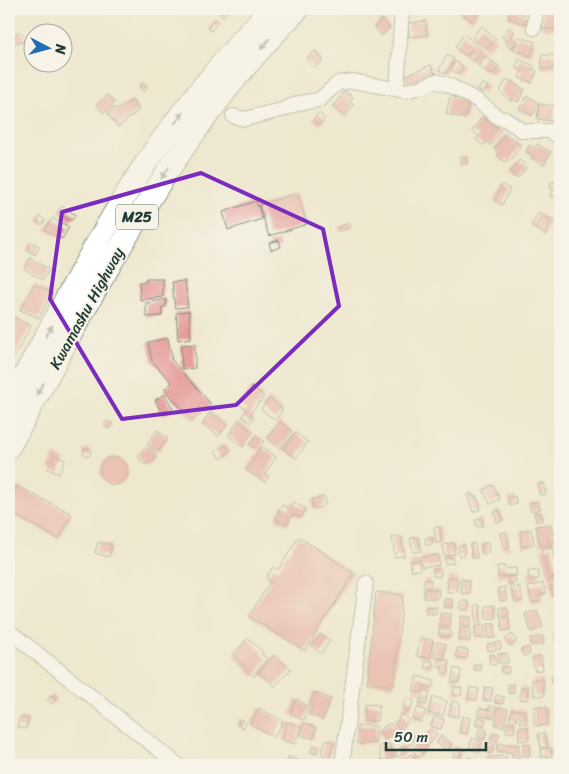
<svg xmlns="http://www.w3.org/2000/svg" width="569" height="774" viewBox="0 0 569 774" font-family="Sriracha,sans-serif">
<style>
.lines{fill:none;stroke-linecap:round;stroke-linejoin:round}
.stream{stroke:#55b2d3;stroke-width:4}
.building{fill:#e49796}
.minor-casing{stroke:#869282;stroke-width:16}
.primary-casing{stroke:#869282;stroke-width:24}
.minor{stroke:#fff;stroke-width:14}
.primary{stroke:#fff;stroke-width:22}
.oneway{fill:#8f9e9a}
.marked{fill:none;stroke:#7b2cbf;stroke-width:4;stroke-linejoin:round}
.labels{text-anchor:middle;stroke-width:4;stroke-linejoin:round;paint-order:stroke}
.shield{fill:#f7f3e8;stroke:#60746a;stroke-width:1}
.shield-label{font-size:15px;font-weight:bold;fill:#1f3d34}
.street-label{font-size:16px;fill:#1f3d34;stroke:#f7f3e8}
</style>
<rect width="100%" height="100%" fill="#f7f3e8"/>
<filter id="ink" filterUnits="userSpaceOnUse"><feTurbulence type="fractalNoise" baseFrequency=".02" numOctaves="2"/><feDisplacementMap in="SourceGraphic" scale="10" xChannelSelector="R" yChannelSelector="G"/><feConvolveMatrix kernelMatrix="1 2 1 2 8 2 1 2 1" color-interpolation-filters="sRGB"/></filter>
<filter id="wash" filterUnits="userSpaceOnUse"><feTurbulence type="fractalNoise" baseFrequency=".0096" numOctaves="4" result="noise"/><feDisplacementMap in="SourceGraphic" scale="20" xChannelSelector="R" yChannelSelector="G"/><feGaussianBlur stdDeviation="1.12" result="paint"/><feColorMatrix in="noise" values="0 0 0 0 0 0 0 0 0 0 0 0 0 0 0 0 0 1.4 0 .05"/><feComposite in="paint" operator="in"/></filter>
<g filter="url(#wash)">
<rect width="100%" height="100%" fill="#eee8cf"/>
<g class="lines">
<path class="stream" d="M9 13 17 9"/>
</g>
<g id="blocks">
<path class="building" d="M223 9H229L223 17 219 14Z
M461 9H476L479 11 472 21 459 12Z
M543 9H560V29H542Z
M511 10 528 16 525 24 508 18Z
M215 19 218 22 211 31 208 28Z
M382 19 390 28 381 36 374 27Z
M426 21 427 35 409 37 408 23Z
M482 26 496 40 486 50 472 37Z
M509 27 514 31 510 37 517 41 512 48 506 44 508 41 502 37Z
M19 31 26 39 21 43 19 41 9 50V40Z
M464 34 482 51 474 62 467 57 472 49 465 56 455 47Z
M518 37 535 42 531 56 514 50Z
M315 51 323 60 314 68 306 59Z
M447 55 454 59 446 74 439 70Z
M541 55H557L558 68 542 69Z
M484 56 499 66 493 75 478 66Z
M519 59 534 66 532 69 537 71 532 83 519 78 522 71 515 68Z
M455 61 463 66 459 74 450 70Z
M431 65 436 77 412 87 406 75Z
M507 79 525 90 518 102 513 99 511 102 500 91Z
M143 83 148 88 144 92 139 87Z
M483 83 488 86 483 93 478 90Z
M345 91 353 97 349 101 354 105 345 117 332 107Z
M108 95 115 103 103 113 96 105Z
M527 96 539 103 532 116 519 109Z
M450 97 469 101 465 119 446 114Z
M132 100 139 110 118 127 107 113 114 107 117 110Z
M539 104 556 106 553 121 537 119Z
M319 113 325 119 319 125 313 119Z
M482 117 501 130 491 145 486 142 484 145 476 140 479 136 472 131Z
M505 134 521 145 510 161 507 159 505 162 497 156 499 153 494 149Z
M537 144 551 152 544 165 531 158 532 155 526 152 529 145 535 148Z
M460 157H467V164H460Z
M519 160 527 166 518 178 510 172Z
M551 182H560V189L550 188Z
M502 185 510 189 502 205 494 201Z
M551 190H560V197H550Z
M297 193 307 224 269 236 259 205Z
M256 201 262 219 228 230 223 212Z
M62 206 76 215 71 221 58 212Z
M538 213 551 220 545 235 531 226Z
M40 216 45 220 42 225 37 222Z
M52 218 69 227 62 239 45 230Z
M350 223 351 227 339 232 338 227Z
M279 240 281 247 271 250 269 243Z
M31 242 39 246 35 255 27 250Z
M30 258 49 269 43 280 24 269Z
M146 279H163V297L140 300 139 282H146Z
M185 281 188 307 175 308 172 282Z
M34 284 52 293 39 318 20 310Z
M166 299V307H162V316L146 317V303Z
M189 311 191 338 178 340 176 313Z
M9 314 31 326 9 365Z
M168 338 172 358H170L211 404 193 421 164 389 172 383 152 361 148 342Z
M195 344V368L182 369 181 345Z
M253 387 264 396 250 414 254 417 250 423 242 416 247 410 239 404Z
M165 394 174 411 163 416 155 400Z
M269 398 283 410 275 420 261 409Z
M210 412 227 425 219 436 202 424Z
M238 421 253 432 243 447 228 436Z
M280 421 292 431 280 448 267 438Z
M104.5 425a3.5 3.5 0 1 1 7 0a3.5 3.5 0 1 1-7 0Z
M157 430 168 438 158 452 147 444Z
M295 432 308 442 296 458 283 449Z
M256 435 264 441 258 450 249 445Z
M224 444 230 452 221 459 215 451Z
M262 447 276 457 265 474 269 476 265 482 246 470Z
M83 452a4 4 0 1 1 8 0a4 4 0 1 1-8 0Z
M139 456a8 8 0 1 1 16 0a8 8 0 1 1-16 0Z
M54 455 65 460 59 474 48 469Z
M100 471a14 14 0 1 1 28 0a14 14 0 1 1-28 0Z
M544 483 546 494 540 495 538 484Z
M493 485 500 499 490 504 483 490Z
M17 486 72 514 59 539 9 513V502Z
M471 493 473 497 476 496 481 509 473 512 467 495Z
M515 496 517 504 510 506 508 498Z
M325 497 326 503 320 508 313 509 312 499Z
M538 501 540 509 531 511 529 503Z
M292 502 306 509 301 518 293 514 287 525 275 519 282 505 289 509Z
M500 510 504 520 497 523 494 512Z
M541 512 543 520 536 522 534 513Z
M482 518 483 526 477 527 475 520Z
M551 524 554 543 540 546 536 526Z
M434 527H440L442 543H436Z
M531 529 534 544 522 547 520 531Z
M507 532 510 548 503 549 500 533Z
M401 536 404 556 395 557 392 537Z
M299 537 354 573 305 651 249 616 271 581 266 578 273 567 278 570Z
M418 537 421 551 413 552 410 538Z
M426 538H433L432 545H425Z
M98 542 112 545 109 557 95 553Z
M454 543 455 554 444 556 443 545Z
M488 543 489 553 482 554 481 544Z
M470 544H475L477 558H472Z
M464 545 465 555 459 556 458 546Z
M552 547 558 576 549 577 541 549Z
M438 555 439 565 422 567 420 557Z
M452 557 453 563 445 564 444 558Z
M419 560 420 570 411 571 410 561Z
M497 566H505V569L516 568 517 575 498 577Z
M434 569 441 570 440 577 433 576Z
M538 570 539 579 529 580 528 572Z
M515 576 516 583 509 584 507 577Z
M448 577 458 578 457 592H447Z
M557 577 560 596 553 597 549 579Z
M424 579 431 580 430 587H424Z
M460 580H469L470 593 462 594Z
M543 583 546 593 540 595 541 601 532 603 528 587Z
M519 586 523 600 515 602 511 589Z
M505 587 507 600 500 601 498 588Z
M424 589 439 590 438 599 424 598Z
M376 592 403 595 394 686 367 683Z
M444 599 453 600V608L444 607Z
M462 601H469V610H460Z
M475 605H480L481 623H476Z
M494 605 496 618 486 619 485 606Z
M427 606 437 607 436 614 426 613Z
M507 607 509 615 500 617 499 608Z
M537 610 543 627 531 632 525 614Z
M441 613 451 614 450 627 439 626Z
M461 616 471 617 470 627 460 626Z
M509 617 510 630 502 631 501 618Z
M487 624H495V638H488Z
M484 625 485 638H475V626Z
M460 628 471 629 470 641 459 640Z
M439 629 451 630V637L439 636Z
M555 632H560V642H555Z
M320 634 330 641 321 653 311 646Z
M512 634 517 641 511 646 505 639Z
M543 636 544 644 531 646 530 638Z
M248 638 263 652 261 654 267 658 254 677 233 655Z
M420 638 433 640 430 658 417 656Z
M437 642 446 644 444 659 434 657Z
M500 642 501 649 488 651 487 644Z
M529 647 530 654 523 656 521 649Z
M457 648 468 650 467 659 456 657Z
M507 653 508 663H498V654Z
M274 655 291 669 275 686 259 673Z
M489 655H495L496 664 490 665Z
M541 656 543 670 535 671 532 658Z
M438 660H449V673H442V667H438Z
M426 661H433L432 668H425Z
M474 664H481V670H474Z
M502 666 509 667 508 674 501 672Z
M454 668 461 670 459 683 451 682Z
M560 675V685L553 687 551 677Z
M417 676 434 681 432 688 423 686 421 693 413 691Z
M543 679 544 696H534L532 680Z
M508 684H514V693H508Z
M454 687 462 688 461 696 453 695Z
M470 687 479 689 477 700 468 699Z
M485 687 493 688 491 701 483 700Z
M521 687 528 688 527 700 520 699Z
M424 690 430 692 426 705 419 703Z
M314 692 331 699 323 720 309 715 312 706 309 705Z
M53 695 56 700 51 704 47 699Z
M496 695 504 697 503 704 495 703Z
M433 697 447 701 443 716 428 713Z
M407 698 414 701 409 712 402 709Z
M296 699 309 707 304 720 290 714Z
M452 701 460 703 458 717 449 715Z
M365 704 379 705 377 721 364 720Z
M489 706 496 707 494 718 478 715 479 708 489 710Z
M418 707 426 711 421 722 412 718Z
M498 707 508 709 504 727 495 725Z
M534 707H547L548 725 534 726Z
M259 708 283 721 274 737 250 724Z
M512 709 526 711 527 723H520V716H517L516 722 509 720Z
M402 714 409 720 401 730 394 724Z
M462 716 470 718 467 734 459 732Z
M20 717 29 719 26 729 17 727Z
M434 717 444 719 441 729 431 727Z
M477 717 486 719 484 727 475 724Z
M240 719 246 723 243 728 237 725Z
M287 722 301 726 295 744 282 740Z
M304 723 316 727 313 739 300 735Z
M390 723 396 732 385 740 378 731Z
M507 723 515 724 514 733 506 732Z
M357 726H376V743L357 744Z
M528 727 529 740 519 741 518 728Z
M430 729 437 734 430 744 423 740Z
M479 729 487 730 485 739 477 738Z
M407 732 416 738 411 745 403 739Z
M493 732 500 734 497 742 490 739Z
M544 733 548 747 541 748 538 734Z
M441 736 452 744 448 751 436 743Z
M472 738 482 742 479 752 469 749Z
M326 740 334 743 329 757 321 754Z
M420 740 428 746 420 757 412 750Z
M488 742 495 745 491 754 484 751Z
M498 743 519 745V758H513L512 753 497 751Z
M390 744 393 758 381 760 379 746Z
M523 744H530L529 756H523Z
M313 745 319 748 316 754 310 752Z
M404 746 407 752 398 757 395 751Z
M457 747 463 749 457 765 451 763Z
M551 748 552 756 541 757V749Z
M411 754 416 759 411 763 407 757Z
M289 756 302 762 301 765H285Z
M506 756 507 763H488V757Z
M468 757 477 763 476 765H462Z
M404 758 406 765H396L395 761Z"/>
</g>
</g>
<g filter="url(#ink)">
<use href="#blocks" fill-opacity="0" stroke="#869282" stroke-width="1"/>
<g class="lines">
<defs>
<path id="minor" d="M534 28 536 9
M397 88 402 9
M233 116 244 119 282 110 299 103 319 100 338 83 353 81 405 91 422 87 436 81 451 86 478 101 499 118 505 119 523 131H549L560 137
M9 631 178 765
M342 765 366 583"/>
<path id="primary" d="M9 404C52 326 93 244 142 169 180 112 224 59 270 9
M9 447C95 291 171 137 298 9"/>
</defs>
<use href="#minor" class="minor-casing"/>
<use href="#primary" class="primary-casing"/>
<use href="#minor" class="minor"/>
<use href="#primary" class="primary"/>
</g>
<defs><path id="oneway-solid" d="M-6-.8H1V-3.2L6.5 0L1 3.2V.8H-6Z" transform="scale(1.25)"/></defs>
<g class="oneway">
<use href="#oneway-solid" transform="translate(265 44) rotate(130)"/>
<use href="#oneway-solid" transform="translate(179 118) rotate(-52)"/>
<use href="#oneway-solid" transform="translate(165 173) rotate(123)"/>
<use href="#oneway-solid" transform="translate(49 331) rotate(-61)"/>
<use href="#oneway-solid" transform="translate(40 389) rotate(119)"/>
</g>
</g>
<path d="M0 0H569V774H0ZM201 173 323 229 339 306 236 405 122 419 50 299 62 212Z" fill="#eee8cf" fill-opacity=".55" fill-rule="evenodd"/>
<path class="marked" d="M201 173 323 229 339 306 236 405 122 419 50 299 62 212Z"/>
<g class="labels">
<rect class="shield" x="116" y="204.5" width="42" height="25" rx="4"/>
<g class="shield-label">
<text x="137" y="222">M25</text>
</g>
<g class="street-label">
<text transform="translate(86 308) rotate(-61)" y="6">Kwamashu Highway</text>
</g>
</g>
<rect width="569" height="774" fill="none" stroke="#f7f3e8" stroke-width="30"/>
<g transform="translate(48 48) rotate(96)"><circle r="24" fill="#f7f3e8" stroke="#a1aaa0"/>
<path d="M0-4L9 19L0 12L-9 19Z" fill="#1f6fb2"/>
<text y="-8" font-size="14" font-weight="bold" text-anchor="middle" fill="#1f3d34">N</text>
</g>
<path d="M386 742v8h100v-8" fill="none" stroke="#1f3d34" stroke-width="2.5"/>
<text x="394" y="742" font-size="15" fill="#1f3d34" stroke="#f7f3e8" stroke-width="4" paint-order="stroke">50 m</text>
</svg>
